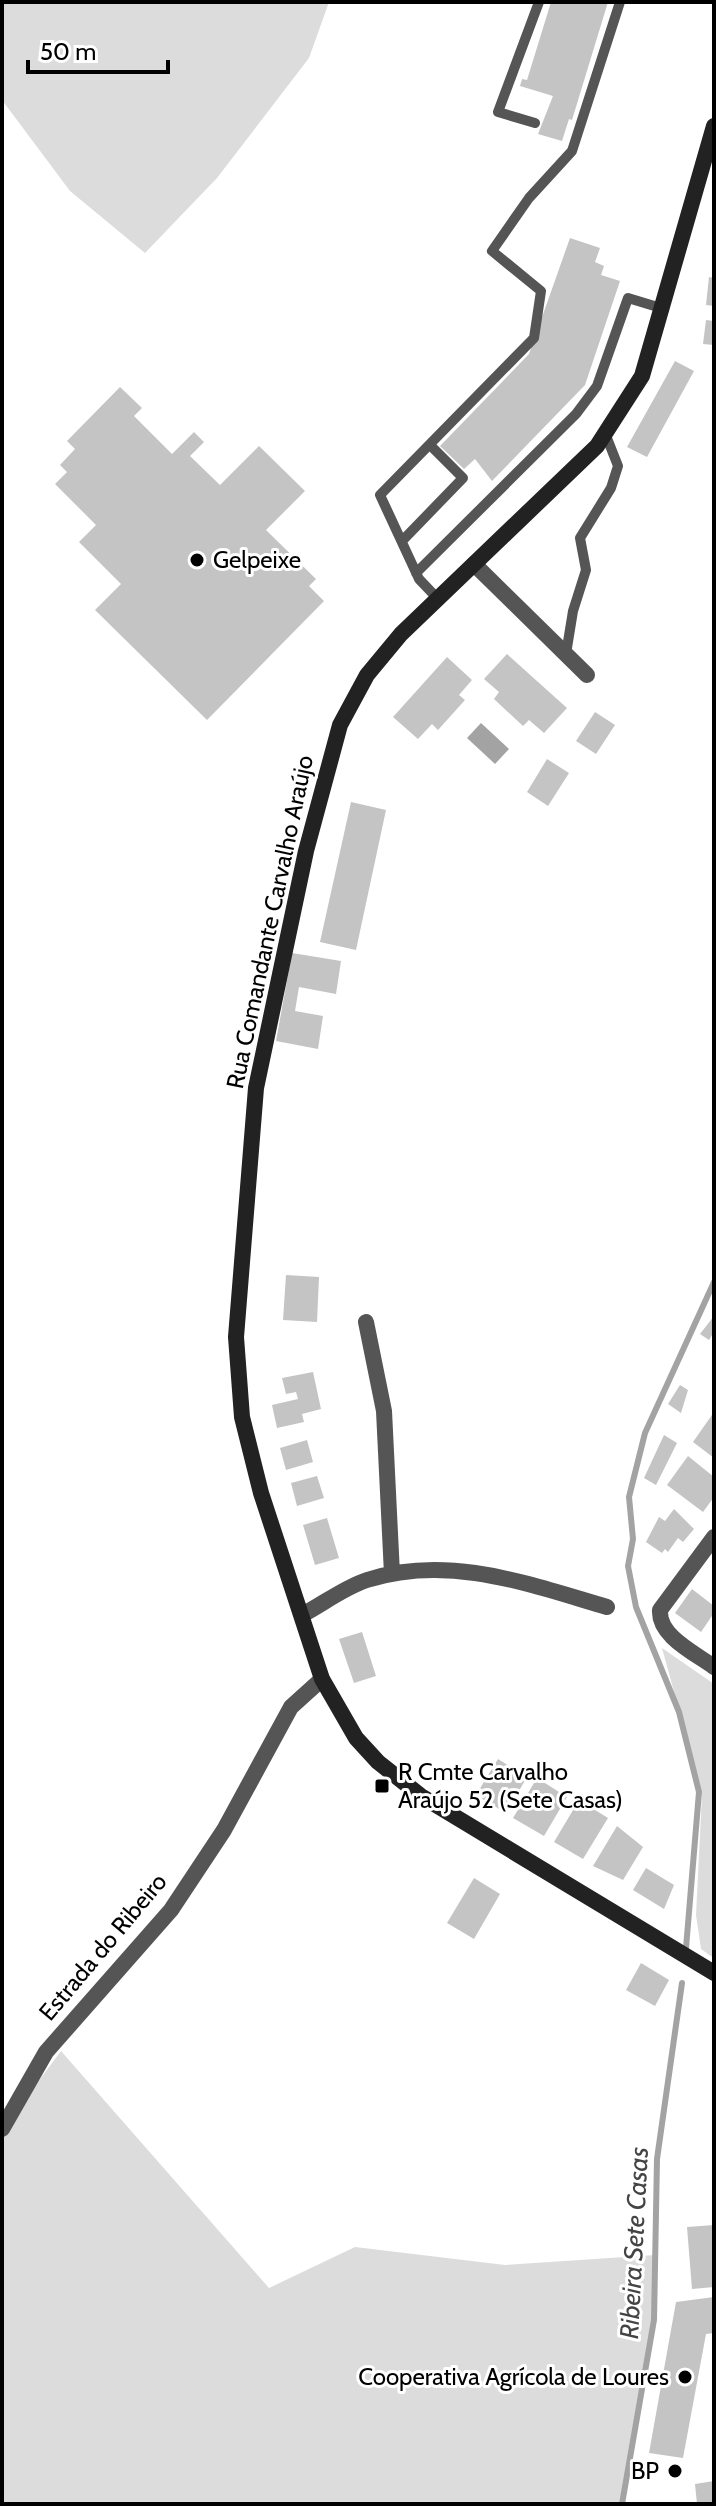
<svg xmlns="http://www.w3.org/2000/svg" width="716" height="2506" viewBox="0 0 716 2506" font-family="Cabin,sans-serif">
<style>
.green{fill:#dcdcdc}
.water{fill:#a3a3a3}
.lines{fill:none;stroke-linecap:round;stroke-linejoin:round}
.stream{stroke:#a3a3a3;stroke-width:6}
.building{fill:#c4c4c4}
.lane{stroke:#555;stroke-width:10}
.street{stroke:#555;stroke-width:16}
.secondary{stroke:#222;stroke-width:16}
.poi-dot{fill:#000;stroke:#fff;stroke-width:3}
.labels{text-anchor:middle;stroke-width:6;stroke-linejoin:round;paint-order:stroke}
.poi-label{font-size:24px;fill:#000;stroke:#fff;text-anchor:start}
.street-label{font-size:24px;fill:#000;stroke:#fff}
.water-label{font-size:26px;font-style:italic;fill:#444;stroke:#fff}
</style>
<rect width="100%" height="100%" fill="#fff"/>
<path class="green" d="M2 2H329L309 58 217 178 145 253 70 191 2 100Z
M662 1648 714 1684 712 1957 701 1949 696 1915 702 1794Z
M61 2051 269 2288 355 2247 505 2265 655 2255 654 2320 622 2504H2V2130Z"/>
<path class="water" d="M481 723 509 749 495 764 467 738Z"/>
<g class="lines">
<path class="stream" d="M686 1948 699 1792 679 1712 636 1607 628 1566 633 1539 629 1497 645 1433 714 1282
M622 2504 654 2320 657 2159 682 1983"/>
</g>
<path class="building" d="M551 2H608L572 120 569 119 562 141 538 134 553 96 520 86 522 79 527 80Z
M570 238 600 248 595 262 604 266 601 275 620 281 585 385 492 481 475 459 464 469 440 446 529 354Z
M709 277 714 278V306L706 305Z
M706 320 714 321V345L703 344Z
M675 361 694 371 647 457 627 447Z
M120 387 142 408 134 416 172 454 194 432 204 442 190 456 220 485 259 446 305 491 266 530 316 579 309 586 324 601 207 720 95 610 121 584 79 542 96 525 55 484 67 472 60 465 75 449 67 441Z
M507 654 567 708 544 733 529 720 523 726 494 699 499 692 484 679Z
M447 657 472 680 459 695 465 700 438 730 432 724 418 739 393 717Z
M595 712 615 725 596 754 576 741Z
M547 759 569 773 548 806 527 792Z
M351 802 386 810 356 950 320 942Z
M292 953 341 961 336 994 299 987 295 1011 323 1016 318 1049 276 1041Z
M286 1275 319 1277 317 1322 283 1320Z
M714 1316V1332L709 1340 700 1334Z
M313 1372 321 1409 302 1414 304 1422 277 1428 272 1405 298 1399 296 1392 286 1394 282 1378Z
M680 1385 688 1390 681 1413 668 1404Z
M714 1412V1458L693 1442Z
M664 1435 677 1443 656 1485 644 1478Z
M307 1440 313 1462 286 1470 280 1448Z
M688 1456 714 1477V1497L703 1512 667 1485Z
M317 1476 324 1498 297 1506 291 1483Z
M674 1509 694 1529 683 1542 678 1538 668 1552 665 1549 662 1553 646 1542 659 1517 665 1521Z
M327 1518 339 1558 315 1565 303 1525Z
M692 1589 714 1606V1613L701 1632 675 1613Z
M362 1632 376 1676 354 1683 339 1639Z
M498 1759 527 1777 506 1813 476 1795Z
M537 1778 567 1797 544 1836 513 1818Z
M579 1800 608 1818 583 1859 554 1842Z
M617 1826 643 1847 623 1880 593 1866Z
M646 1868 674 1885 664 1909 633 1890Z
M474 1878 500 1894 474 1939 447 1923Z
M641 1963 669 1980 655 2006 626 1990Z
M714 2225V2287L692 2289 687 2227Z
M714 2297V2333L706 2334 683 2458 649 2453 676 2302Z
M714 2481V2504H697L695 2484Z"/>
<g class="lines">
<path class="lane" d="M535 123 498 112 539 2
M403 540 463 478 430 445
M416 573 576 414 597 386 628 298 661 308
M438 599 419 579 380 495 534 338 541 291 492 251 529 198 572 151 620 2
M566 654 573 611 586 570 580 538 611 488 618 466 605 433"/>
<path class="street" d="M474 564 587 675
M366 1322 384 1411 392 1574
M714 1537 660 1610C658 1636 695 1653 714 1667
M302 1615C323 1604 345 1587 367 1580 449 1554 528 1584 607 1607
M2 2129 46 2052 171 1910 224 1830 291 1707 322 1679"/>
<path class="secondary" d="M714 126 642 376 597 446 401 634 367 675 340 725 306 851 256 1088 236 1337 242 1417 261 1493 322 1679 356 1738 378 1762 421 1796 714 1973"/>
</g>
<g class="poi-dot">
<circle cx="197" cy="560" r="8"/>
<rect x="374" y="1778" width="16" height="16" rx="4"/>
<circle cx="685" cy="2377" r="8"/>
<circle cx="675" cy="2471" r="8"/>
</g>
<g class="labels">
<g class="poi-label">
<text x="213" y="568">Gelpeixe</text>
<text x="398" y="1780">R Cmte Carvalho<tspan x="398" dy="28">Araújo 52 (Sete Casas)</tspan></text>
<text x="669" y="2385" text-anchor="end">Cooperativa Agrícola de Loures</text>
<text x="659" y="2479" text-anchor="end">BP</text>
</g>
<g class="street-label">
<text transform="translate(270 922) rotate(-78)" y="8">Rua Comandante Carvalho Araújo</text>
<text transform="translate(103 1947) rotate(-50)" y="8">Estrada do Ribeiro</text>
</g>
<g class="water-label">
<text transform="translate(634 2243) rotate(-87)" y="9">Ribeira Sete Casas</text>
</g>
</g>
<rect width="716" height="2506" fill="none" stroke="#000000" stroke-width="8"/>
<path d="M28 60v12h140v-12" fill="none" stroke="#000000" stroke-width="4"/>
<text x="40" y="60" font-size="24" fill="#000000" stroke="#ffffff" stroke-width="6" paint-order="stroke">50 m</text>
</svg>
